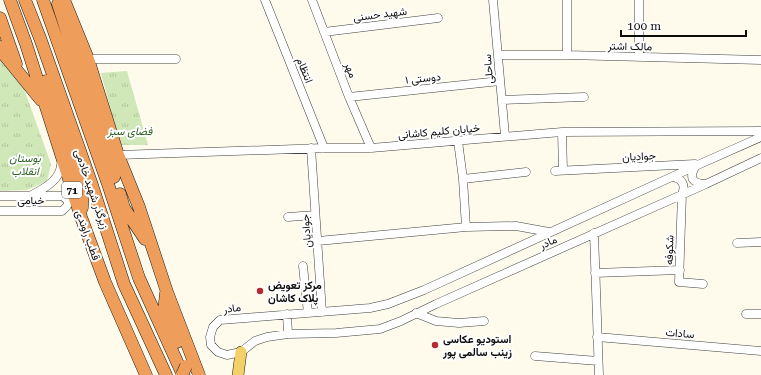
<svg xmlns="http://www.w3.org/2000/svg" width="761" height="375" viewBox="0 0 761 375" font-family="'Roboto Serif',Vazirmatn,serif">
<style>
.park{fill:url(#park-tufts)}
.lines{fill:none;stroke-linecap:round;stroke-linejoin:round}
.minor-casing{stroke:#3f3f3f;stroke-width:9}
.major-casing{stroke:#1d1d1d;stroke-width:12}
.highway-casing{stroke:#1d1d1d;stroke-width:13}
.minor{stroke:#fff;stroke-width:8}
.major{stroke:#f3d168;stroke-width:11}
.highway{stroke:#ee9e5a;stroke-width:12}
.highway-bridge-casing{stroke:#1d1d1d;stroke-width:13;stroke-linecap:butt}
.highway-bridge{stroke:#ee9e5a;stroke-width:12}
.poi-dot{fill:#b62b31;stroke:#fff;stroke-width:1.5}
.labels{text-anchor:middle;stroke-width:4;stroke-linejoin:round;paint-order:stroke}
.shield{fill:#fff;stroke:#555;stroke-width:1}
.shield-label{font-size:10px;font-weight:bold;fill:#0c0c0c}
.street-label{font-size:11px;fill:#0c0c0c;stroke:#fff}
.park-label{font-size:11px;font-style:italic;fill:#2d6120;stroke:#fff}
.poi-label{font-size:11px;font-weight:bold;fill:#0c0c0c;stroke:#fff;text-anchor:start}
</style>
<defs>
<pattern id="park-tufts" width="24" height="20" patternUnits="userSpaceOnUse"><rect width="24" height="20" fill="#d0e7b8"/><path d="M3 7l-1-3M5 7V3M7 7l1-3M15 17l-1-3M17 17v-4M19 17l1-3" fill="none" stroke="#b1c59d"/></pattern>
</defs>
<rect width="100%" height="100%" fill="#fefbec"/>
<path class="park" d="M0 22 51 164 47 181 27 190 0 191Z
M127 71 148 145H120L101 73Z"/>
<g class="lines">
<defs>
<path id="minor" d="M265 0 324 148
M312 0 349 97 371 148
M493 0 505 136
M567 0V55
M324 32 438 18
M498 55H567L761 60
M639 57V0
M88 59H176
M349 97 500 81
M502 100 584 97
M562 132 563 170
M761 137 700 164 424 290 388 304 370 308 220 320 213 327 210 337 211 345 218 352 227 355 241 352 255 341 267 337 288 334 336 333 380 329 401 321 436 304 706 184 761 158
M458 141 463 179 466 227
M311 148 322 312
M118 155 324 148H371L562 132 761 131
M695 167C689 178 692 183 705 184
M555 171 695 164
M672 177C682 178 686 185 682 194L679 282 703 284
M463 179 526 172
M0 196H62C71 202 69 205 62 211H0
M30 196C41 190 56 183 60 170 61 167 61 164 62 160
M288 217 315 215
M594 233 599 375
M318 241 466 227 516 226 549 232
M737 243 761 242
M303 266 308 313
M595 273 680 270
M416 313 436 321 459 323 484 321
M287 314 288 334
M746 314H761
M597 337 761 351
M535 356 598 361"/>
<path id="major" d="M238 375 241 352"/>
<path id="highway" d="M10 0 26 44 81 217 105 282 146 375
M25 0 40 38 92 185 124 284 166 375
M43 0 108 184 139 278 183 375
M64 0 88 59 118 155 139 207 167 292 199 375
M58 4 114 177
M0 18 16 64
M0 47 1 51 41 100
M46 81 83 190 82 208
M120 194 124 208 145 239
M166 293 164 311 177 342"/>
</defs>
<use href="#minor" class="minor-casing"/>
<use href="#major" class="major-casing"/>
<use href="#highway" class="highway-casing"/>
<use href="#minor" class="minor"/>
<use href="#major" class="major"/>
<use href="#highway" class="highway"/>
<defs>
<path id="highway-bridge" d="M182 375 186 366"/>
</defs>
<use href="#highway-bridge" class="highway-bridge-casing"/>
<use href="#highway-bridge" class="highway-bridge"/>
</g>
<g class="poi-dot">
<circle cx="260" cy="291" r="4"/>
<circle cx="435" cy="345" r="4"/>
</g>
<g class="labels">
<rect class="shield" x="62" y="182" width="20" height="16" rx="3"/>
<g class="shield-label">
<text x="72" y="194">71</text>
</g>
<g class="street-label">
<text transform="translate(380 14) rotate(-7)" y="4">شهید حسنی</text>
<text transform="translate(630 46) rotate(1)" y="4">مالک اشتر</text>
<text transform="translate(488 69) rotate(-95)" y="4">ساحلی</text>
<text transform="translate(305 70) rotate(68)" y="4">انتظام</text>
<text transform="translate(351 70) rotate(69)" y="4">مهر</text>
<text transform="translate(423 78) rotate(-6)" y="4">دوستی ۱</text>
<text transform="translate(439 131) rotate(-5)" y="4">خیابان کلیم کاشانی</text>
<text transform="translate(639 156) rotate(-3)" y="4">جوادیان</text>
<text transform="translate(92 189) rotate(71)" y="4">زیرگذر شهید خادمی</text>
<text x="31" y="204">خیامی</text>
<text transform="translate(306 231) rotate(-95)" y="4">جوادیان</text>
<text transform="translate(88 235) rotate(70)" y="4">قطب راوندی</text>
<text transform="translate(548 242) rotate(-24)" y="4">مادر</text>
<text transform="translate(669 250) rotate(-88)" y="4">شکوفه</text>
<text transform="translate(232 308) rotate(-7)" y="4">مادر</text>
<text transform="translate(680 333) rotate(5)" y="4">سادات</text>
</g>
<g class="park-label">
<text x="130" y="135">فضای سبز</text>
<text x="25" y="162">بوستان<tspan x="25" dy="13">انقلاب</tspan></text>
</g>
<g class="poi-label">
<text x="268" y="289">مرکز تعویض<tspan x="268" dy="13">پلاک کاشان</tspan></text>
<text x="443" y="343">استودیو عکاسی<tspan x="443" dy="13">زینب سالمی پور</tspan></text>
</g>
</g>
<path d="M621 30v6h125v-6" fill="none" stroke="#0c0c0c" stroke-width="2"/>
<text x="627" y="30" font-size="12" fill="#0c0c0c" stroke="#ffffff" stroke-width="3" paint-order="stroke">100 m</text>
</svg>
